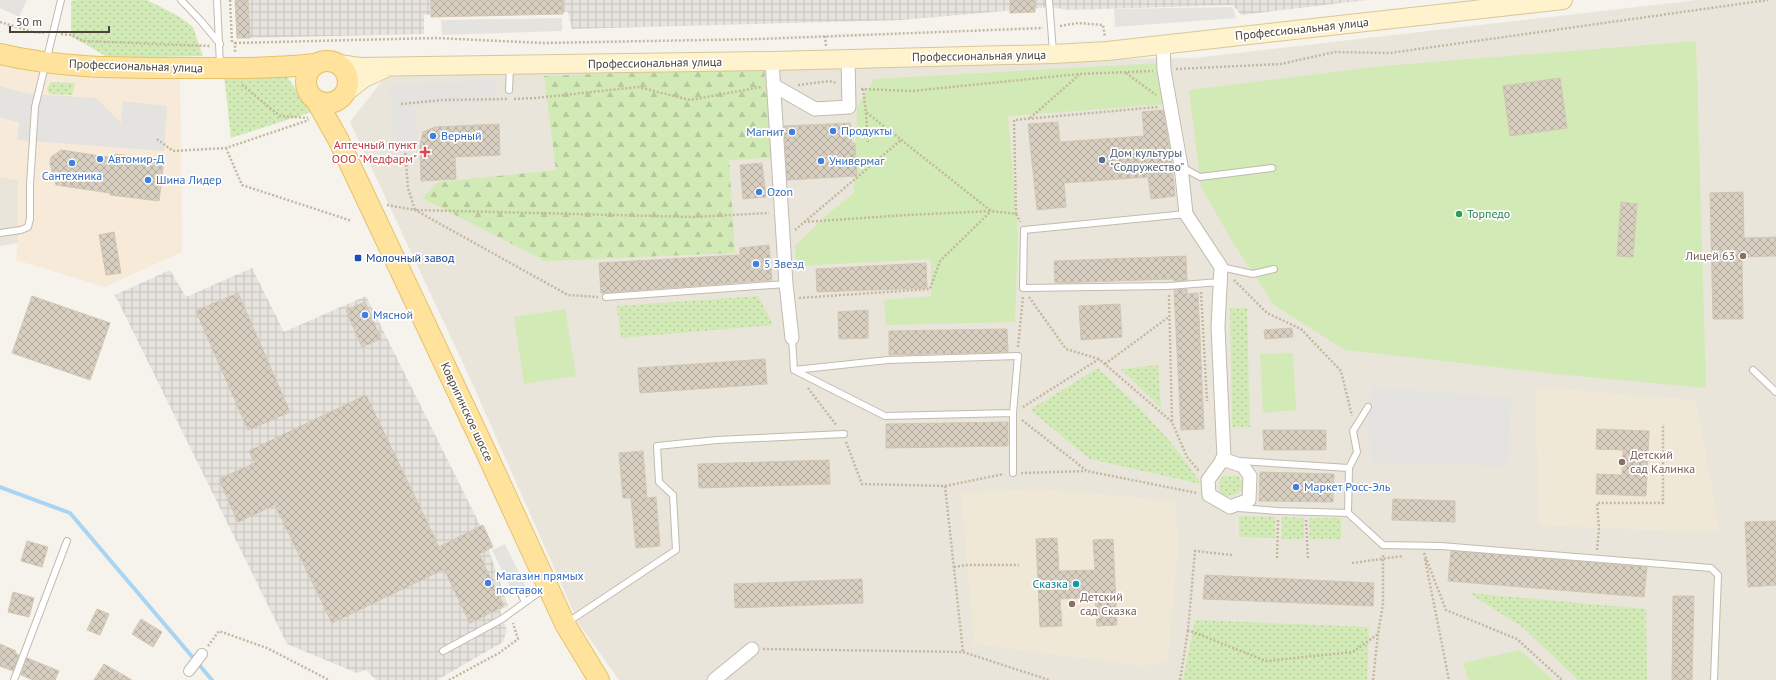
<svg xmlns="http://www.w3.org/2000/svg" width="1776" height="680" viewBox="0 0 1776 680" font-family="'PT Sans',sans-serif">
<style>
.residential{fill:#eae5da}
.commercial{fill:#f7ead8}
.industrial{fill:url(#industrial-grid)}
.education{fill:#efe8d6}
.grass{fill:url(#grass-dots)}
.forest{fill:url(#forest-firs)}
.park{fill:#d2eab5}
.parking{fill:#e5e3e0}
.lines{fill:none;stroke-linecap:round;stroke-linejoin:round}
.stream{stroke:#a9d4f2;stroke-width:4}
.building{fill:url(#building-cross-hatch);stroke:#d3c7b4}
.service-casing{stroke:#c2bbae;stroke-width:8}
.pedestrian-casing{stroke:#c2bbae;stroke-width:12}
.minor-casing{stroke:#c2bbae;stroke-width:15}
.secondary-casing{stroke:#d6c79b;stroke-width:20}
.primary-casing{stroke:#e6c16a;stroke-width:22}
.path{stroke:#c4b79f;stroke-width:2.5;stroke-dasharray:2 2;stroke-linecap:butt}
.service{stroke:#fff;stroke-width:6}
.pedestrian{stroke:#fff;stroke-width:10}
.minor{stroke:#fff;stroke-width:13}
.secondary{stroke:#fff3cd;stroke-width:18}
.primary{stroke:#ffe39c;stroke-width:20}
.shop-dot{fill:#3f7fe0;stroke:#fff;stroke-width:1.5}
.health-dot{fill:#e0444e;stroke:#fff;stroke-width:1.5}
.service-dot{fill:#5c6f8a;stroke:#fff;stroke-width:1.5}
.leisure-dot{fill:#2e9e5b;stroke:#fff;stroke-width:1.5}
.education-dot{fill:#8d6e63;stroke:#fff;stroke-width:1.5}
.transit-dot{fill:#1a4fb4;stroke:#fff;stroke-width:1.5}
.culture-dot{fill:#0f9aa8;stroke:#fff;stroke-width:1.5}
.labels{text-anchor:middle;stroke-width:3.5;stroke-linejoin:round;paint-order:stroke}
.street-label{font-size:12px;fill:#4b4439;stroke:#fff}
.shop-label{font-size:12px;fill:#366cbe;stroke:#fff;text-anchor:start}
.health-label{font-size:12px;fill:#be3a42;stroke:#fff;text-anchor:end}
.service-label{font-size:12px;fill:#4e5e75;stroke:#fff;text-anchor:start}
.leisure-label{font-size:12px;fill:#27864d;stroke:#fff;text-anchor:start}
.education-label{font-size:12px;fill:#785e54;stroke:#fff;text-anchor:start}
.transit-label{font-size:12px;fill:#164399;stroke:#fff;text-anchor:start}
.culture-label{font-size:12px;fill:#0d838f;stroke:#fff;text-anchor:end}
</style>
<defs>
<pattern id="industrial-grid" width="8" height="8" patternUnits="userSpaceOnUse"><rect width="8" height="8" fill="#e6e2dd"/><path d="M0 4h8M4 0v8" fill="none" stroke="#c7c3be"/></pattern>
<pattern id="grass-dots" width="8" height="8" patternUnits="userSpaceOnUse"><rect width="8" height="8" fill="#d2eab5"/><path d="M2 2h.1M6 6h.1" fill="none" stroke="#b6ca9c" stroke-width="1.8" stroke-linecap="round"/></pattern>
<pattern id="forest-firs" width="22" height="20" patternUnits="userSpaceOnUse"><rect width="22" height="20" fill="#d2eab5"/><path d="M5 1l3.5 6h-7zM16 11l3.5 6h-7z" fill="#b6ca9c"/></pattern>
<pattern id="building-cross-hatch" width="8" height="8" patternUnits="userSpaceOnUse"><rect width="8" height="8" fill="#d8cfc1"/><path d="M0 0l8 8M0 8l8-8" fill="none" stroke="#b1aa9e"/></pattern>
</defs>
<rect width="100%" height="100%" fill="#f6f3ec"/>
<path class="residential" d="M1698 0H1776V680H619L579 624 469 376 350 122 385 77 570 67 729 63 1195 58Z
M0 177 18 180V243L0 246Z"/>
<path class="commercial" d="M0 64 180 73 182 252 105 287 16 260 18 243V180L0 177Z"/>
<path class="industrial" d="M235 0H1367L1241 15 1233 5 1069 10 1049 7 901 20 572 29 568 12 424 15V34L237 38Z
M252 268 284 332 366 296 481 527 508 606 500 610 502 619 507 630 503 642 437 680H376L366 670 357 673 287 644 115 295 170 270 186 297Z"/>
<path class="education" d="M1535 387 1696 400 1720 533 1539 525Z
M1042 489 1175 501 1178 547 1168 660 1144 666 974 644 961 492Z"/>
<path class="grass" d="M76 0H147L180 17 193 27 203 56 109 58 71 36V1Z
M224 74 287 77 312 112 231 138Z
M51 82 75 83 72 95 49 94 47 88Z
M758 296 773 325 621 338 617 306Z
M1230 308H1247L1250 427H1232Z
M1158 365 1161 408 1121 369Z
M1098 368C1135 404 1174 440 1201 484L1090 459 1030 410Z
M1223 476H1238L1243 484 1241 492 1226 497 1219 491V483Z
M1239 516 1275 517V538L1239 537Z
M1282 517 1304 518V539H1282Z
M1310 518H1341V539H1309Z
M1469 593 1646 609 1647 680H1578L1525 629Z
M1195 620 1369 627 1367 680H1183Z"/>
<path class="forest" d="M764 67 772 158 729 160 735 253 545 261 422 198 438 182 556 170 544 76Z"/>
<path class="park" d="M1696 41 1706 388 1556 374 1345 350 1274 305 1232 241 1201 187 1189 90 1383 66Z
M1161 63 1167 104 1008 116 1018 234 1015 322 886 325 884 300 931 296V259L797 266 795 246 829 213 854 193 857 108 874 79Z
M565 309 576 376 524 384 514 317Z
M1293 353 1296 410 1263 413 1260 354Z
M1520 650 1553 680H1469L1463 663Z"/>
<path class="parking" d="M0 0H27L19 17 0 8Z
M1233 7 1236 18 1115 27 1114 9Z
M562 18V31L442 35 441 20Z
M496 80 497 102 415 106 418 158 394 159 390 85Z
M0 86 29 94 96 98 121 123 123 101 167 106 164 151 17 140 19 122 0 118Z
M1372 387 1511 398 1508 467 1370 462 1368 407Z
M505 544 527 589 514 595 492 550Z"/>
<g class="lines">
<path class="stream" d="M0 487 70 513 212 680"/>
</g>
<path class="building" d="M235 0H248L250 38H237Z
M431 0H563V14L431 17Z
M1010 0H1035V12L1010 13Z
M1560 78 1567 128 1510 136 1503 86Z
M1163 110 1171 157 1175 196 1151 199 1148 177 1064 183 1066 207 1037 210 1028 124 1058 122 1060 142 1144 136 1142 112Z
M850 123 852 143H855L857 176 787 180 784 126Z
M499 124 500 155 455 157 456 179 421 181 420 145 423 132 435 127Z
M61 150 114 158 115 154 164 160 159 201 110 195V193L56 185 50 164 51 157Z
M762 163 766 197 743 199 740 165Z
M1743 192 1744 238 1776 237V256L1742 257 1743 319H1713L1710 193Z
M1621 202 1637 204 1633 257 1617 256Z
M114 232 121 273 106 275 99 235Z
M769 245 772 280 601 293 599 263 740 255V248Z
M1186 256 1187 280 1174 281V279L1055 283 1054 261Z
M926 263 927 288 817 292 816 269Z
M1187 289V294L1198 293 1204 429 1181 430 1174 290Z
M238 293 290 412 248 430 196 311Z
M32 296 110 323 90 380 12 353Z
M365 302 381 339 362 347 346 310Z
M1120 304 1122 337 1081 340 1079 306Z
M868 310V338L839 339 838 312Z
M1292 328 1293 337 1265 339 1264 330Z
M1007 329 1008 352 889 355V331Z
M765 359 767 384 640 393 638 368Z
M366 395 439 547 483 525 493 547 479 554 504 606 470 623 444 569 332 623 275 505 238 522 219 479 255 463 249 451Z
M1008 422V446L886 448V424Z
M1597 429 1649 431 1646 496 1596 494 1597 474 1622 475 1623 450 1596 449Z
M1263 430H1326V450H1264Z
M643 451 647 498 656 497 660 546 636 548 631 498H623L619 453Z
M829 460 830 484 699 488 698 464Z
M1260 472 1334 474 1333 502 1259 501Z
M1393 499 1455 501V522L1392 520Z
M1776 521V585L1748 587 1745 522Z
M1057 538 1059 571 1095 570 1093 540 1113 539 1117 625 1097 626 1095 597 1060 599 1062 626 1040 627 1036 539Z
M27 541 48 547 42 567 21 561Z
M1451 551 1647 567 1644 597 1448 581Z
M1205 575 1374 583 1373 606 1203 599Z
M862 579 863 603 735 608 734 584Z
M13 592 34 598 29 617 8 612Z
M1673 596H1694L1692 680H1672Z
M97 609 109 614 100 635 87 630Z
M141 619 162 632 153 647 132 634Z
M0 644 16 651 15 653 19 655 13 671 0 666Z
M27 658 59 671 55 680H33L21 675Z
M104 664 132 680H94Z"/>
<g class="lines">
<defs>
<path id="service" d="M181 0 201 21 220 44
M217 0 220 65
M1049 0 1053 52
M509 90 510 67
M1182 167 1200 177 1272 168
M1024 230 1023 288 1168 286 1220 282
M1024 230 1186 214
M0 233 21 230 28 227 30 219V185L35 107 61 0
M1221 267 1253 274 1274 269
M606 297 786 284
M792 338 794 370 885 416 1013 413
M794 370 888 360 1018 356 1013 413V473
M1753 370 1776 392
M1240 461 1349 468 1348 513
M1349 468 1357 452 1353 431 1368 407
M1238 508 1278 511 1348 513 1383 545 1441 546 1711 568 1718 575 1714 680
M520 592 525 602
M568 622 676 550 673 495 659 482 657 446 717 440 844 434
M443 651 502 619 545 588
M14 680 67 541"/>
<path id="pedestrian" d="M189 671 202 654"/>
<path id="minor" d="M1163 44 1164 70 1181 166 1186 214 1221 267 1218 327 1224 458 1208 480 1209 495 1230 507 1249 500 1250 476 1243 466 1222 459
M772 61 786 284 792 338
M773 85 815 109 849 107 848 59
M714 680 752 649"/>
<path id="secondary" d="M339 64 360 67 772 61 1053 54 1107 51 1563 0
M347 91 364 78 384 69"/>
<path id="primary" d="M0 54C58 68 117 68 176 68 222 68 270 69 316 64
M306 82a21 21 0 1 1 42 0a21 21 0 1 1-42 0Z
M316 100 339 141 485 450 565 624 599 680"/>
</defs>
<use href="#service" class="service-casing"/>
<use href="#pedestrian" class="pedestrian-casing"/>
<use href="#minor" class="minor-casing"/>
<use href="#secondary" class="secondary-casing"/>
<use href="#primary" class="primary-casing"/>
<path class="path" d="M230 0 232 42 235 43V52
M0 22 33 32 44 33
M1060 26 1078 23 1103 25 1105 37
M61 34 71 35 83 41 210 46
M825 36 826 46
M235 43 436 38 543 43 759 39 1043 28
M1176 69 1281 64 1335 52 1390 53 1768 0
M1126 73 1156 95
M242 85 280 116 308 118
M798 85 829 81 837 83
M861 89 912 91 1079 74 1153 71
M863 89 866 112 991 211 1016 214 1020 222
M514 99 536 98 638 87 690 100 761 87
M401 104 442 100 507 99
M866 113 868 142
M1030 118 1079 75
M157 139 173 151 226 148 309 120
M226 148 242 185 352 221
M405 149 408 188 415 210 694 217 769 213
M387 205 415 210 568 295 598 297
M1016 214 1014 120 1158 107
M804 222 906 215 991 211
M795 230 901 140
M1234 280 1267 313 1301 329 1341 371 1352 416
M1201 292 1207 401
M1169 295 1172 422
M1029 297 1066 349 1099 359
M799 298 930 289 940 261 991 211
M1018 347 1023 297
M1105 364 1170 316
M808 388 837 426
M1023 407 1099 359 1172 422 1187 457 1199 471
M1022 420 1087 471 1197 493
M846 442 862 484 945 486 963 652
M1021 473 1086 471
M945 486 1004 474
M1306 520 1308 560
M1597 550 1599 528 1597 503H1663V424
M1424 553 1446 610 1517 639 1562 680
M1232 555 1195 551 1188 630 1266 661 1353 652 1378 634 1383 604V554
M1277 558 1278 520
M1425 559 1449 680
M1352 563 1403 556
M954 567 967 565H1019
M208 646 219 631 267 648 329 680
M763 649 963 652 1049 680
M449 680 499 653 518 639 513 623
M1180 680 1188 630
M1373 680 1378 634"/>
<use href="#service" class="service"/>
<use href="#pedestrian" class="pedestrian"/>
<use href="#minor" class="minor"/>
<use href="#secondary" class="secondary"/>
<use href="#primary" class="primary"/>
</g>
<g class="shop-dot">
<circle cx="833" cy="131" r="4"/>
<circle cx="792" cy="132" r="4"/>
<circle cx="433" cy="136" r="4"/>
<circle cx="100" cy="159" r="4"/>
<circle cx="821" cy="161" r="4"/>
<circle cx="72" cy="163" r="4"/>
<circle cx="148" cy="180" r="4"/>
<circle cx="759" cy="192" r="4"/>
<circle cx="756" cy="264" r="4"/>
<circle cx="365" cy="315" r="4"/>
<circle cx="1296" cy="487" r="4"/>
<circle cx="488" cy="583" r="4"/>
</g>
<path class="health-dot" d="M423 146h4v4h4v4h-4v4h-4v-4h-4v-4h4z"/>
<circle class="service-dot" cx="1102" cy="160" r="4"/>
<circle class="leisure-dot" cx="1459" cy="214" r="4"/>
<g class="education-dot">
<circle cx="1743" cy="256" r="4"/>
<circle cx="1622" cy="462" r="4"/>
<circle cx="1072" cy="604" r="4"/>
</g>
<rect class="transit-dot" x="354" y="254" width="8" height="8" rx="2"/>
<circle class="culture-dot" cx="1076" cy="584" r="4"/>
<g class="labels">
<g class="street-label">
<text transform="translate(1302 29) rotate(-6)" y="4">Профессиональная улица</text>
<text transform="translate(979 56) rotate(-1)" y="4">Профессиональная улица</text>
<text transform="translate(655 63) rotate(-1)" y="4">Профессиональная улица</text>
<text transform="translate(136 66) rotate(2)" y="4">Профессиональная улица</text>
<text transform="translate(467 412) rotate(65)" y="4">Ковригинское шоссе</text>
</g>
<g class="shop-label">
<text x="841" y="135">Продукты</text>
<text x="784" y="136" text-anchor="end">Магнит</text>
<text x="441" y="140">Верный</text>
<text x="108" y="163">Автомир-Д</text>
<text x="829" y="165">Универмаг</text>
<text x="72" y="180" text-anchor="middle">Сантехника</text>
<text x="156" y="184">Шина Лидер</text>
<text x="767" y="196">Ozon</text>
<text x="764" y="268">5 Звезд</text>
<text x="373" y="319">Мясной</text>
<text x="1304" y="491">Маркет Росс-Эль</text>
<text x="496" y="580">Магазин прямых<tspan x="496" dy="14">поставок</tspan></text>
</g>
<g class="health-label">
<text x="417" y="149">Аптечный пункт<tspan x="417" dy="14">ООО "Медфарм"</tspan></text>
</g>
<g class="service-label">
<text x="1110" y="157">Дом культуры<tspan x="1110" dy="14">"Содружество"</tspan></text>
</g>
<g class="leisure-label">
<text x="1467" y="218">Торпедо</text>
</g>
<g class="education-label">
<text x="1735" y="260" text-anchor="end">Лицей 63</text>
<text x="1630" y="459">Детский<tspan x="1630" dy="14">сад Калинка</tspan></text>
<text x="1080" y="601">Детский<tspan x="1080" dy="14">сад Сказка</tspan></text>
</g>
<g class="transit-label">
<text x="366" y="262">Молочный завод</text>
</g>
<g class="culture-label">
<text x="1068" y="588">Сказка</text>
</g>
</g>
<path d="M10 26v6h99v-6" fill="none" stroke="#4b4439" stroke-width="2"/>
<text x="16" y="26" font-size="12" fill="#4b4439" stroke="#ffffff" stroke-width="3" paint-order="stroke">50 m</text>
</svg>
